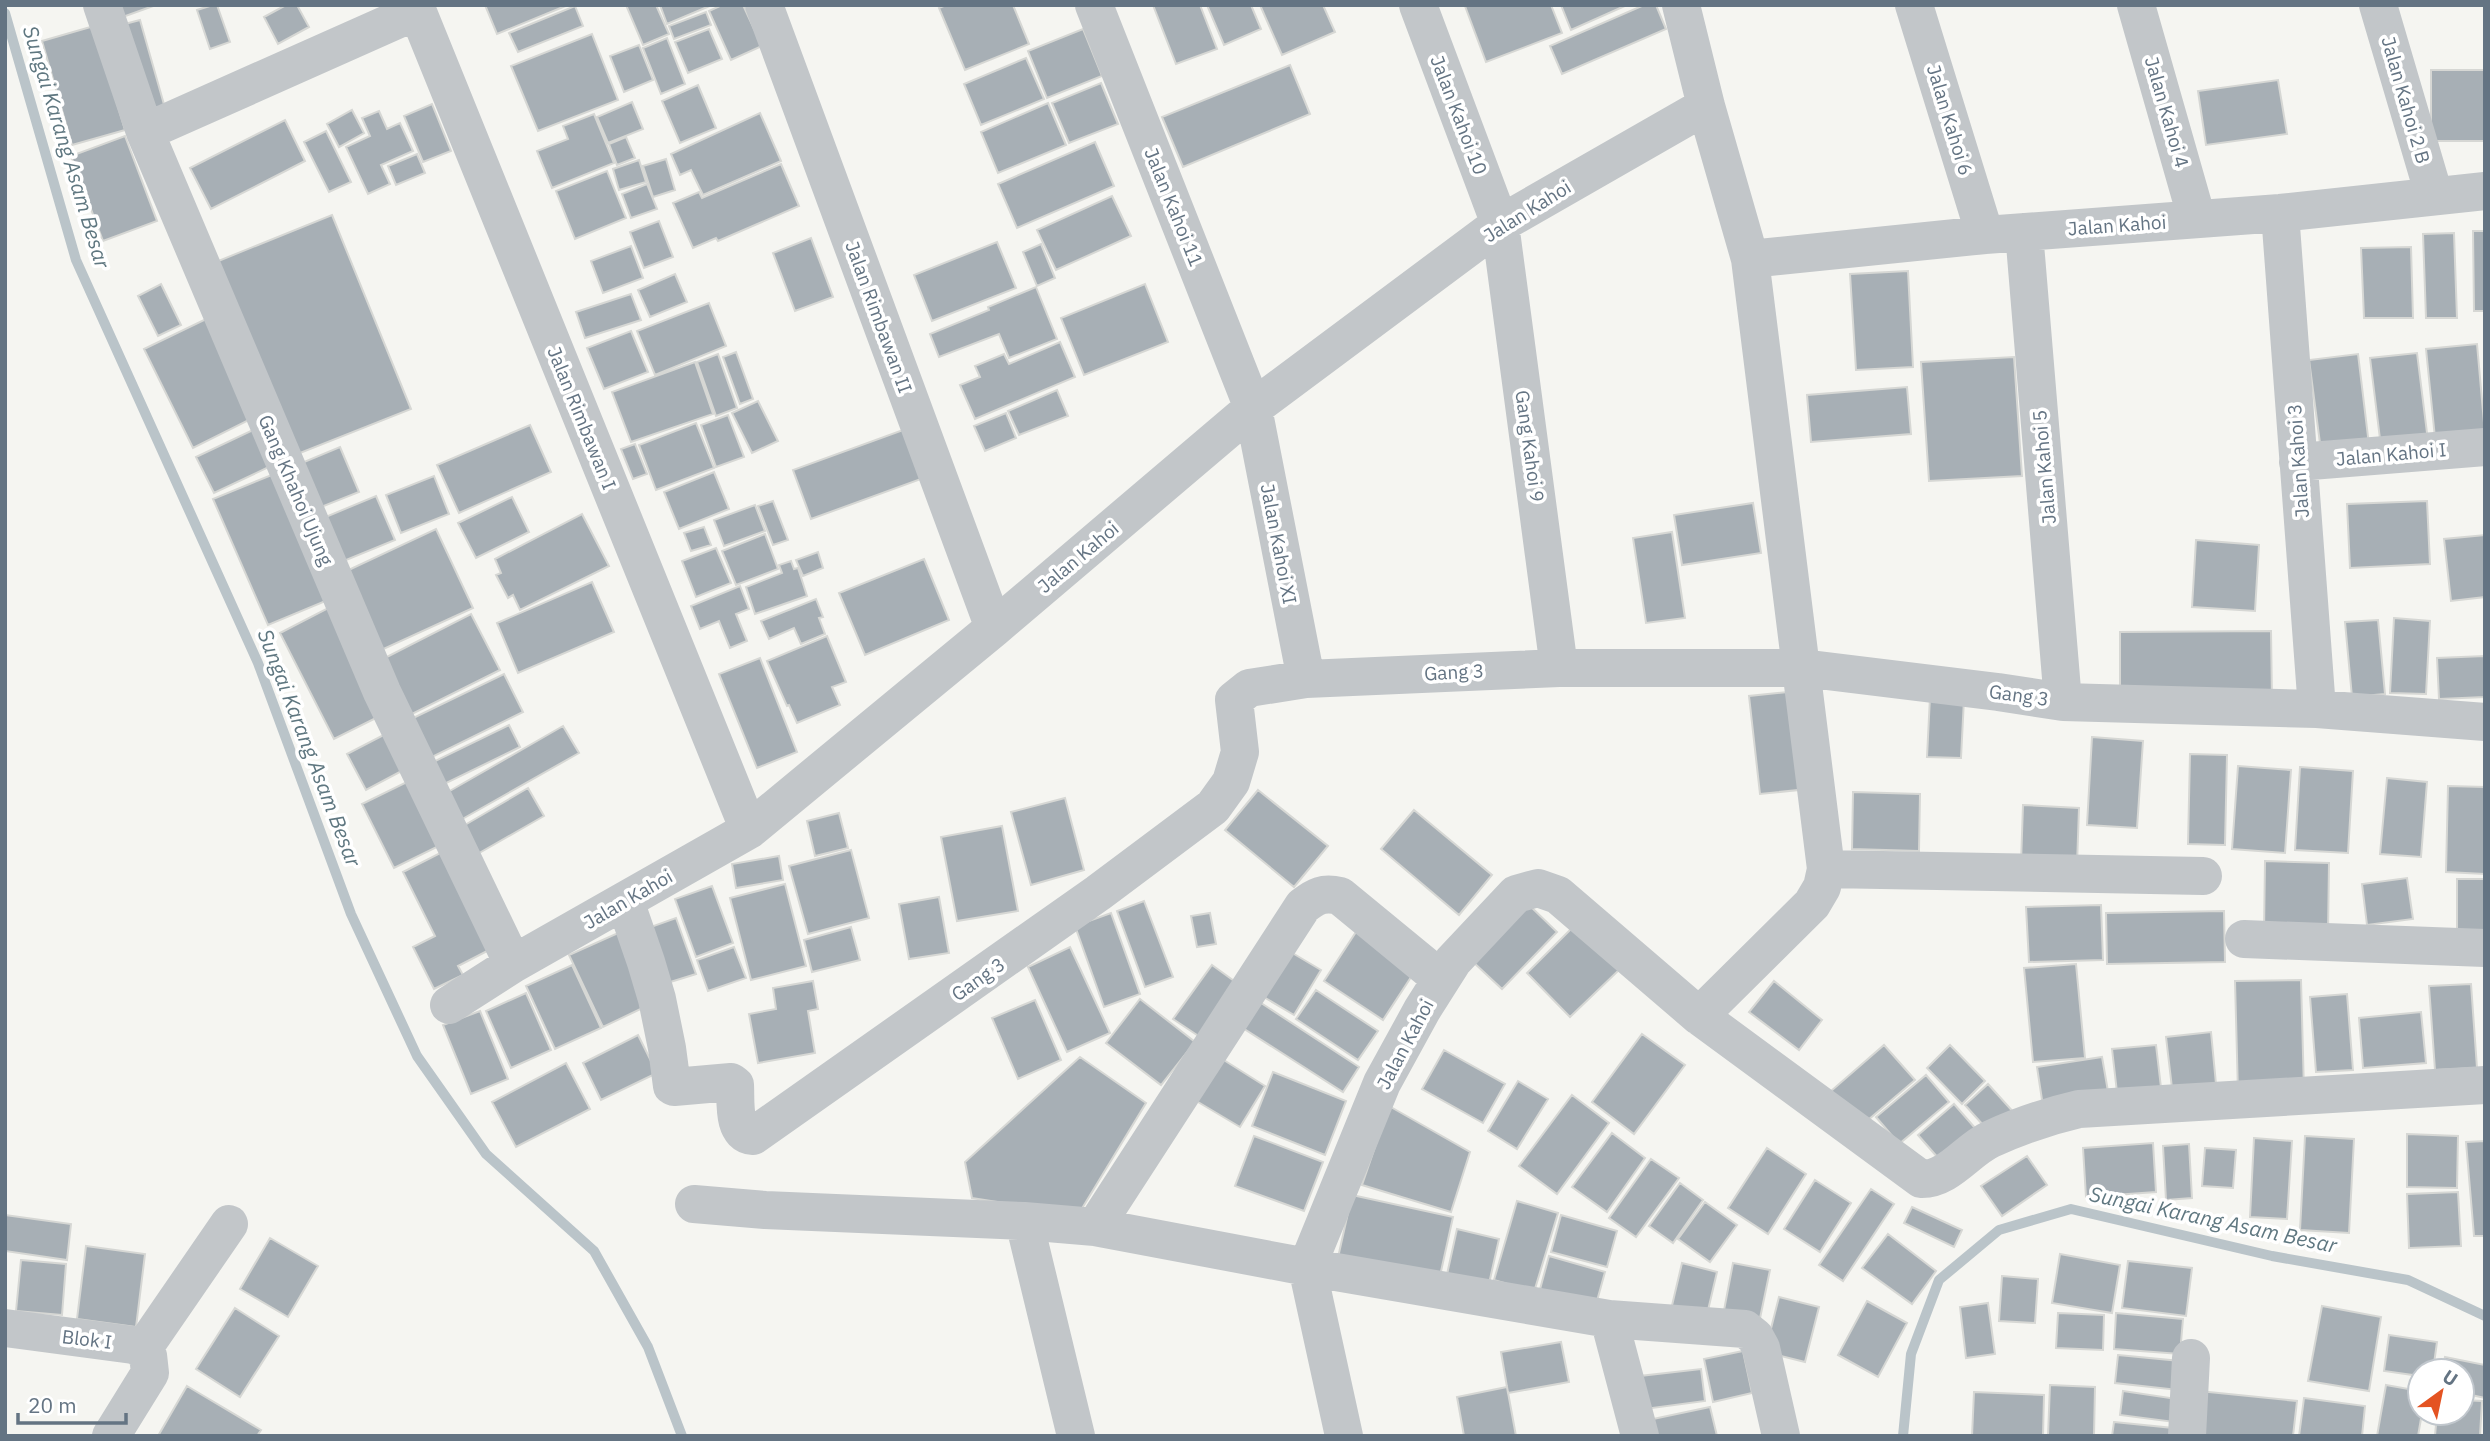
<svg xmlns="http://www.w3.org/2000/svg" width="2490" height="1441" viewBox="0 0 2490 1441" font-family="'IBM Plex Sans',sans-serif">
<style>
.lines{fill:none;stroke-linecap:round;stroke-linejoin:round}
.stream{stroke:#bac4c9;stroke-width:10}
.building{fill:#a7afb5;stroke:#d6d7d4;stroke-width:2}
.street{stroke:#c2c6c9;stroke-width:38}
.labels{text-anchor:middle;stroke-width:7;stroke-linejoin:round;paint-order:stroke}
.street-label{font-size:19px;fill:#647483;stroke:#fff}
.water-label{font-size:21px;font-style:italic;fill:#5f7780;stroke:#fff}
</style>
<rect width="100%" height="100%" fill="#f5f5f1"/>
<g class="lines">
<path class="stream" d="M5 13 76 260 258 663 351 914 417 1056 486 1154 594 1251 648 1347 682 1436
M1903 1436 1911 1354 1939 1280 1999 1230 2071 1209 2272 1256 2408 1280 2485 1316"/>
</g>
<path class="building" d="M116 5H156L120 18Z
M213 5H217L230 42 210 49 197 10Z
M286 5H297L309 27 278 44 264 17Z
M485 5H568L497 34Z
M626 5H656L669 34 643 45Z
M660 5H712L667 24Z
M722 5H743L762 46 731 60 709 11Z
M946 5H1013L1029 44 965 70 939 8Z
M1153 5H1200L1217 49 1176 64Z
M1207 5H1251L1261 29 1224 45Z
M1260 5H1323L1335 32 1282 55Z
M1551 5 1562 33 1486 62 1465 6Z
M1561 5H1627L1571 30Z
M1644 5H1656L1666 29 1562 74 1550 46Z
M575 6 583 26 518 52 509 33Z
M706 12 711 25 674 39 669 26Z
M140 20 167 115 144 121 117 26Z
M94 26 125 130 72 145 42 41Z
M709 29 722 59 688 73 675 42Z
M1083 29 1102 76 1047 98 1028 51Z
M592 34 618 100 538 131 511 66Z
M667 38 685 84 661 94 643 48Z
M639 45 653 80 624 92 610 56Z
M1026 58 1044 99 981 125 964 84Z
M1290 65 1310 114 1183 167 1162 117Z
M2431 70H2485V141H2431Z
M2278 80 2287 134 2206 145 2198 91Z
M1101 83 1118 124 1069 143 1052 103Z
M698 85 716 128 680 143 662 101Z
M632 102 643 129 608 143 597 117Z
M1048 103 1066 145 998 173 981 132Z
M432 104 451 151 423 162 404 116Z
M352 110 364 133 339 147 327 124Z
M379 111 387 129 400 123 413 151 381 165 390 184 368 194 346 147 370 136 362 118Z
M760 113 781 161 703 195 691 170 680 175 671 154Z
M594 114 614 163 552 188 537 151 568 139 563 126Z
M285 120 305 161 211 209 190 168Z
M326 131 351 182 329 192 304 142Z
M125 136 157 221 103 241 71 156Z
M626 137 635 158 617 165 609 144Z
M1095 142 1114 186 1017 228 998 184Z
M417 154 425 173 396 185 388 166Z
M666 159 675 190 653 197 643 166Z
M639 160 646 182 619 190 613 169Z
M781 164 799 206 718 241 716 238 693 248 673 203 699 192 702 198Z
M607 171 626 218 575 239 556 191Z
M647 184 657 209 631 218 622 194Z
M1112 196 1131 236 1056 270 1037 230Z
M332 215 411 409 285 459 206 266Z
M659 221 673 257 644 268 630 232Z
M2473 231H2485V311H2474Z
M2454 233 2457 318H2426L2423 234Z
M811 238 833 297 795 311 773 253Z
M997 242 1016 288 932 321 914 275Z
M1041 244 1055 278 1037 286 1023 252Z
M631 246 643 278 603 293 591 261Z
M2411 247 2413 318H2364L2361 248Z
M1908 271 1913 367 1856 370 1850 274Z
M675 274 687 302 650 317 638 290Z
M161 284 181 325 158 336 138 296Z
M1145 284 1168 342 1084 375 1061 318Z
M1036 287 1057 339 1009 358 999 334 939 357 930 334 989 310 988 307Z
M631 294 641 320 585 338 576 312Z
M709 303 726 346 655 375 637 331Z
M206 319 255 417 193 448 144 349Z
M631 331 648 372 604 389 587 348Z
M1060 342 1075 377 975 419 960 385 980 377 975 366 1004 354 1009 364Z
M2477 344 2485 434 2435 438 2426 349Z
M736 352 753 399 740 404 723 357Z
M2417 353 2428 441 2381 447 2370 358Z
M718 354 737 408 716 416 697 362Z
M2358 354 2369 445 2321 451 2309 360Z
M2014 357 2022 476 1929 481 1921 362Z
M695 362 713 414 631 442 612 392Z
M1907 387 1911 434 1811 442 1807 395Z
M1057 390 1068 416 1019 435 1008 411Z
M758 401 778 441 752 453 732 413Z
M1006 413 1016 438 985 451 974 426Z
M728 415 744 457 716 467 701 425Z
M696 423 714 468 656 490 639 445Z
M530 425 551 472 459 513 437 465Z
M914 426 932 475 811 519 793 470Z
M255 429 273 465 214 493 196 457Z
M635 444 647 474 633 479 621 449Z
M340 447 359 492 311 511 292 467Z
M714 472 729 509 679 529 664 492Z
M274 474 328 600 268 625 213 499Z
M434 476 449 514 401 533 386 495Z
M376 496 395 540 334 565 316 521Z
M512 497 529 532 476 558 458 523Z
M773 501 788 540 773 545 758 506Z
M2427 501 2430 564 2350 568 2347 504Z
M1753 503 1761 553 1682 565 1674 515Z
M755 505 765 531 724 546 714 520Z
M582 514 609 566 520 610 513 595 508 598 496 575 501 573 495 559Z
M704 527 711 545 691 551 684 533Z
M436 529 473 608 377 652 340 574Z
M1672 532 1685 618 1646 623 1633 538Z
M765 534 778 569 736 585 722 551Z
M2485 535V597L2451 601 2444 539Z
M2196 540 2259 545 2255 611 2192 607Z
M716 548 731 583 696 597 682 561Z
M818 552 823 568 803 576 796 560Z
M924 559 949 620 865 655 839 593Z
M791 561 794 569 798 568 807 596 755 614 746 587 782 573 779 565Z
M592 582 614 632 518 673 497 623Z
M740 586 749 609 736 614 747 641 730 648 719 621 700 629 691 606Z
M816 599 823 617 819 618 825 634 801 644 794 628 769 639 761 621Z
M332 606 386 713 334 739 280 633Z
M471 614 500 670 402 719 373 664Z
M2394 618 2430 621 2426 694 2390 693Z
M2378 620 2385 694 2352 697 2345 622Z
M2271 631 2272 700 2120 702V632Z
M827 636 846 682 832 687 840 705 797 723 789 705 787 706 767 661Z
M2485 656V697L2439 699 2437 658Z
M760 658 797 752 757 768 719 674Z
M504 674 523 712 426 760 407 721Z
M1798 691 1808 789 1760 794 1749 696Z
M1930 697 1964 699 1961 758 1927 757Z
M509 725 520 747 434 789 423 767Z
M563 726 579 753 457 822 441 796Z
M395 729 413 765 366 790 347 754Z
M2092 737 2143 741 2137 828 2087 825Z
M2190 754 2227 755 2225 845 2188 844Z
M2238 766 2291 770 2285 853 2232 849Z
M2300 767 2353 771 2348 853 2295 850Z
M417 777 449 841 394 868 362 804Z
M2387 778 2427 782 2421 857 2380 854Z
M2448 786 2485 787V874L2446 872Z
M528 788 544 816 474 856 458 829Z
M1258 790 1328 846 1294 887 1225 830Z
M1853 792 1920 794 1919 851 1852 849Z
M1065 798 1084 870 1031 885 1011 812Z
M2023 805 2079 808 2077 865 2021 863Z
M1414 810 1492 875 1459 915 1381 849Z
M839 813 848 848 815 856 807 821Z
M1002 826 1018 911 957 921 941 837Z
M446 850 495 947 458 966 463 975 434 989 413 947 435 936 403 872Z
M851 850 869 918 808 934 789 866Z
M779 856 783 880 736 888 732 864Z
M2265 861 2329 863 2328 934 2264 932Z
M2407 878 2413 919 2367 925 2362 884Z
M2457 879H2485V939H2457Z
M785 884 806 966 751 980 730 898Z
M712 886 733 943 696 957 675 899Z
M939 897 949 953 909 959 899 904Z
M1144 901 1173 977 1145 987 1117 911Z
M1528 904 1557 932 1502 989 1472 961Z
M2101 905 2103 960 2029 962 2026 907Z
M2224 911 2225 962 2107 964 2106 913Z
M1111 913 1140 994 1104 1007 1075 926Z
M1210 913 1216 944 1197 947 1191 916Z
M676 918 696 974 664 984 645 929Z
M1575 925 1619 970 1570 1017 1527 973Z
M851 927 860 960 812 972 804 940Z
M1356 932 1415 971 1383 1020 1324 981Z
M618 933 651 1004 603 1027 569 955Z
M734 947 746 978 708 991 697 960Z
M1070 947 1110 1033 1067 1052 1028 967Z
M1284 948 1321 970 1294 1015 1257 993Z
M2076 964 2085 1058 2033 1062 2024 968Z
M572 965 601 1028 555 1049 526 986Z
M1212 965 1241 986 1203 1039 1173 1019Z
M2301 980 2304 1091 2238 1093 2235 981Z
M813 981 818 1009 808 1011 815 1053 758 1063 749 1014 776 1009 773 988Z
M1774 981 1822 1020 1799 1050 1749 1012Z
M2471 984 2477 1068 2435 1070 2429 986Z
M1316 990 1378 1031 1358 1060 1296 1019Z
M526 993 551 1050 511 1068 486 1011Z
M2347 994 2353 1070 2316 1072 2310 997Z
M1140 999 1195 1042 1161 1085 1106 1043Z
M1255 999 1359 1067 1343 1092 1238 1025Z
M1035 1000 1061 1060 1018 1079 992 1018Z
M480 1011 508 1079 471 1094 443 1025Z
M2421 1012 2426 1063 2363 1068 2359 1018Z
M2211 1032 2216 1084 2172 1088 2166 1037Z
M1642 1034 1685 1065 1634 1134 1592 1102Z
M638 1035 657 1073 601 1100 583 1063Z
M1884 1045 1915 1080 1861 1126 1831 1091Z
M1950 1045 1985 1081 1962 1104 1927 1068Z
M2156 1045 2162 1096 2118 1101 2112 1049Z
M1444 1050 1505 1084 1483 1123 1422 1089Z
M1080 1057 1146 1103 1078 1215 972 1198 965 1162Z
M1219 1057 1265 1086 1240 1127 1193 1099Z
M2102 1057 2110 1103 2044 1113 2037 1067Z
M566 1063 590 1109 516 1147 492 1102Z
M1273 1072 1346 1101 1325 1155 1252 1126Z
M1926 1075 1949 1102 1899 1144 1876 1117Z
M1518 1081 1548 1099 1517 1149 1488 1131Z
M1988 1084 2016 1115 1993 1136 1965 1105Z
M1572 1095 1609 1123 1557 1194 1519 1166Z
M1954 1104 1982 1136 1946 1167 1918 1135Z
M1389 1106 1470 1152 1451 1212 1362 1185Z
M1612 1133 1645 1158 1607 1212 1572 1187Z
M2407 1134 2458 1136 2457 1188 2407 1187Z
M1254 1136 1323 1162 1304 1211 1235 1186Z
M2305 1136 2354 1139 2349 1233 2300 1230Z
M2254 1138 2292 1141 2287 1219 2250 1217Z
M2485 1141V1236H2474L2466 1142Z
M2153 1143 2156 1192 2086 1197 2083 1148Z
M2189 1144 2192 1198 2166 1200 2163 1146Z
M1767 1148 1806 1174 1768 1234 1728 1208Z
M2205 1148 2236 1150 2233 1188 2202 1186Z
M2027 1156 2047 1185 2002 1216 1981 1186Z
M1651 1159 1679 1178 1636 1237 1609 1218Z
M1815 1180 1851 1203 1820 1252 1784 1229Z
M1680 1183 1703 1200 1673 1243 1649 1226Z
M1871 1189 1894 1204 1843 1281 1819 1265Z
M2458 1192 2461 1246 2409 1248 2407 1194Z
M1352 1195 1453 1217 1438 1285 1337 1262Z
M1517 1201 1558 1213 1534 1292 1494 1280Z
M1705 1202 1737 1225 1710 1262 1678 1239Z
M1912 1207 1962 1230 1954 1247 1904 1223Z
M5 1215 71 1224 67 1260 5 1251Z
M1561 1215 1617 1231 1607 1267 1551 1252Z
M1457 1229 1499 1239 1486 1297 1444 1288Z
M1888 1234 1936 1271 1912 1304 1862 1268Z
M270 1238 318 1266 288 1317 240 1289Z
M86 1246 145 1254 136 1327 77 1319Z
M2060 1254 2120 1265 2112 1313 2052 1303Z
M1549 1256 1605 1272 1595 1308 1539 1293Z
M21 1260 66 1264 62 1315 16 1311Z
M2128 1261 2192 1268 2186 1316 2122 1308Z
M1682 1263 1717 1272 1705 1323 1670 1314Z
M1733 1263 1770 1270 1758 1328 1722 1321Z
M2002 1276 2038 1279 2035 1323 1999 1321Z
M1779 1297 1819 1307 1805 1362 1765 1352Z
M1867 1301 1907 1323 1878 1377 1838 1355Z
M1988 1303 1995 1354 1966 1358 1960 1307Z
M2322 1306 2381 1317 2369 1391 2308 1381Z
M235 1308 279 1336 240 1397 196 1369Z
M2058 1313 2104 1315 2103 1350 2056 1348Z
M2116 1313 2183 1319 2180 1354 2114 1349Z
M2389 1335 2437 1342 2433 1371H2420V1376L2384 1371Z
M1561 1342 1569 1382 1508 1393 1501 1352Z
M1743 1351 1752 1393 1713 1402 1704 1359Z
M2118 1355 2180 1361 2178 1390 2115 1383Z
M2445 1357 2485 1365V1398L2462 1393V1371H2442Z
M1701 1369 1705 1401 1645 1409 1640 1376Z
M2050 1385 2095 1387 2094 1436H2048Z
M2386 1385 2420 1391 2422 1413 2418 1436H2377Z
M187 1386 261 1430 257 1436H158Z
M1507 1387 1516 1436H1464L1457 1397Z
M2123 1391 2177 1399 2174 1422 2120 1415Z
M2199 1391 2297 1401 2293 1436H2194Z
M1974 1392 2044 1395 2043 1436H1972Z
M2304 1398 2365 1406 2362 1436H2299Z
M2462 1400 2482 1401 2480 1436H2435L2437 1413H2462Z
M1710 1407 1717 1436H1657L1653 1419Z
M2114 1422 2173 1428V1436H2112Z"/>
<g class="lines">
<path class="street" d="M102 5 145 132 382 692 513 964
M415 5 749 830
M764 5 994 628
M1094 5 1253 408 1306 679
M1418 5 1500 224 1559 668
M1681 5 1706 106 1750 259 1826 869 1822 887 1812 904 1699 1016
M1914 5 1985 235
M2136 5 2197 219
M2378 5 2434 195
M145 132 417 11
M2280 213 2317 709
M2024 232 2063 702
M1750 259 1985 235 2280 213 2485 191
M2298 462 2485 447
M1826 869 2203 876
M625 901 646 962 657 999 667 1048 672 1086 674 1087 731 1082 735 1085C736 1101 732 1135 753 1136L1098 893 1213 807 1231 782 1240 752 1234 700 1249 688 1306 679 1559 668H1802L1998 692 2063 702 2317 709 2485 722
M2244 939 2485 948
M449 1005 513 964 749 830 994 628 1253 408 1500 224 1706 106
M694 1204 765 1210 1024 1221 1095 1227 1307 1267 1609 1319 1745 1329 1755 1337 1761 1348 1781 1436
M1024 1221 1076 1436
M1095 1227 1303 906C1316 896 1323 892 1340 896L1441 979
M1609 1319 1640 1436
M5 1328 133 1345 143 1349 148 1355 150 1373 111 1436
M143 1349 229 1224
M1344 1436 1307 1267 1382 1083 1422 1010 1453 961 1516 894 1538 888 1558 895 1699 1016 1921 1179C1948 1180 1967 1150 1991 1139 2019 1126 2049 1116 2079 1109L2485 1085
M2187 1436 2191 1358"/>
</g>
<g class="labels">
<g class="street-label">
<text transform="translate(2406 100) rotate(74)" y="7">Jalan Kahoi 2 B</text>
<text transform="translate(2167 112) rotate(74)" y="7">Jalan Kahoi 4</text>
<text transform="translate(1459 115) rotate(69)" y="7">Jalan Kahoi 10</text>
<text transform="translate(1950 120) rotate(73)" y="7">Jalan Kahoi 6</text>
<text transform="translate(1174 207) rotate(68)" y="7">Jalan Kahoi 11</text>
<text transform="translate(1527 211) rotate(-32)" y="7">Jalan Kahoi</text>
<text transform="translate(2117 225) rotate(-4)" y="7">Jalan Kahoi</text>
<text transform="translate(879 317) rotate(70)" y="7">Jalan Rimbawan II</text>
<text transform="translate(582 418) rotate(68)" y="7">Jalan Rimbawan I</text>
<text transform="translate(1530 446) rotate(82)" y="7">Gang Kahoi 9</text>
<text transform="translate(2391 454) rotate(-5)" y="7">Jalan Kahoi I</text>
<text transform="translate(2298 461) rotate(-94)" y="7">Jalan Kahoi 3</text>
<text transform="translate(2044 467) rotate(-95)" y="7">Jalan Kahoi 5</text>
<text transform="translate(296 490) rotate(67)" y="7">Gang Khahoi Ujung</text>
<text transform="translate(1279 544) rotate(79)" y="7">Jalan Kahoi XI</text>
<text transform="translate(1078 557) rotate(-40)" y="7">Jalan Kahoi</text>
<text transform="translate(1454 672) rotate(-3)" y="7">Gang 3</text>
<text transform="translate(2019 695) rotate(8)" y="7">Gang 3</text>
<text transform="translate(628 899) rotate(-30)" y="7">Jalan Kahoi</text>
<text transform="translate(978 979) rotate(-35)" y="7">Gang 3</text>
<text transform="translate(1405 1044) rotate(-62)" y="7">Jalan Kahoi</text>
<text transform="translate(87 1339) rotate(7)" y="7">Blok I</text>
</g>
<g class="water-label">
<text transform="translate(66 147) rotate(73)" y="7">Sungai Karang Asam Besar</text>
<text transform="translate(309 748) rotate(69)" y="7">Sungai Karang Asam Besar</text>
<text transform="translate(2213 1220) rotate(12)" y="7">Sungai Karang Asam Besar</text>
</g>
</g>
<rect width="2490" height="1441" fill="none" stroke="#647483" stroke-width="14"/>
<g transform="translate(2441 1392) rotate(33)"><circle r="33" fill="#ffffff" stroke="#c1c7cd" stroke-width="2"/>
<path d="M0-5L12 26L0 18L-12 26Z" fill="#e45322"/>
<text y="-10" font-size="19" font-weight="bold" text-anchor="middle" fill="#647483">U</text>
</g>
<path d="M18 1413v10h108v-10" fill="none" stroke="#647483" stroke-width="3.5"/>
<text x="28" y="1413" font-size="21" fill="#647483" stroke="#ffffff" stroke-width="5" paint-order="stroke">20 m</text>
</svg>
